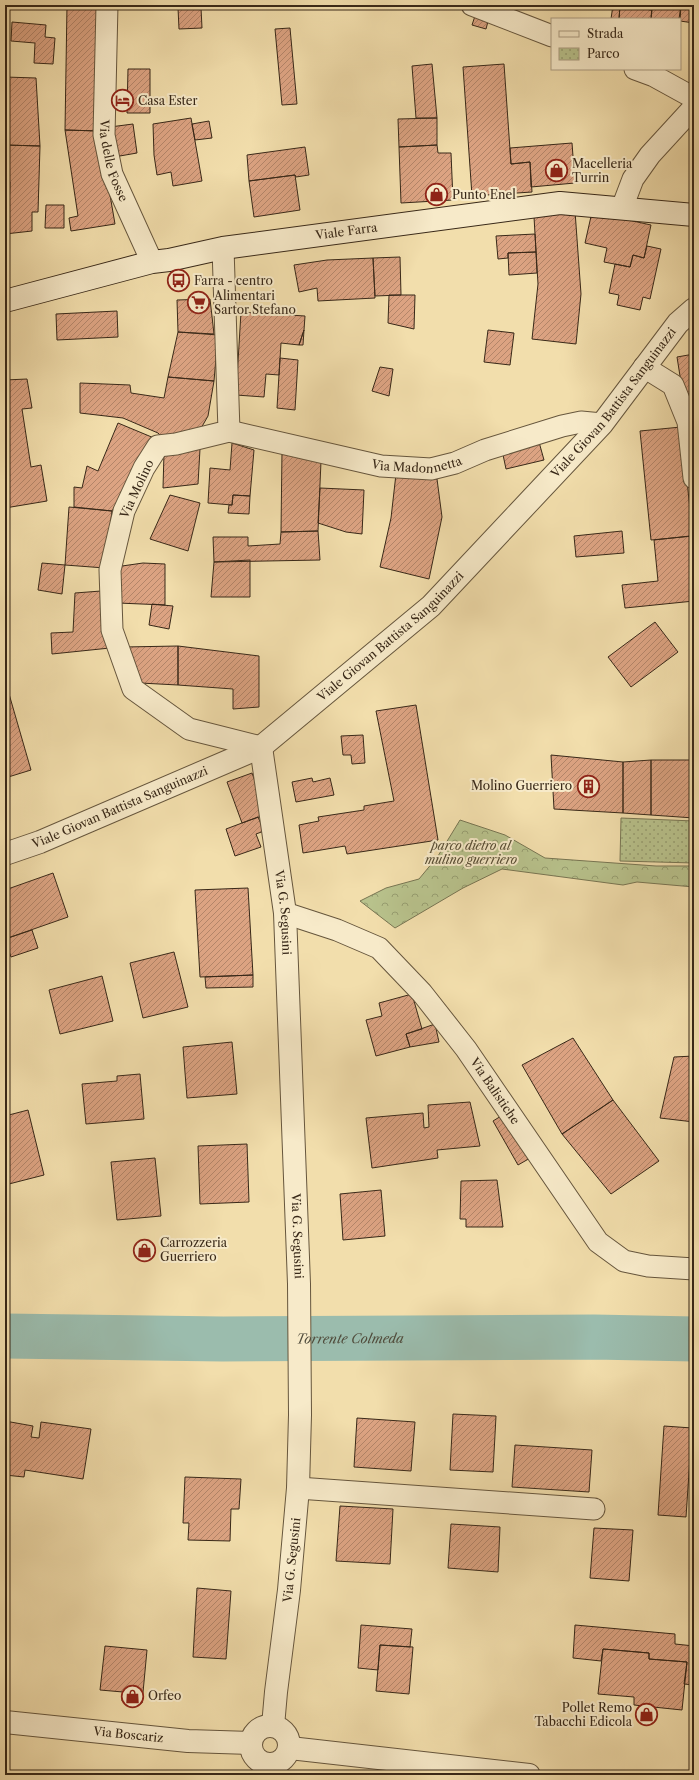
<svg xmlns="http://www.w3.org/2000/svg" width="699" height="1780" viewBox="0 0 699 1780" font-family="'Libre Caslon Text',serif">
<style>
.forest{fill:url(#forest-crowns);stroke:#787552}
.park{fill:url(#park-dots);stroke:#787552}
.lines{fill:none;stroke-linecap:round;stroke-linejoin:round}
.river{stroke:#9bbcad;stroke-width:45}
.building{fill:url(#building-hatch);stroke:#382818}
.minor-casing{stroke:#66563d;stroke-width:23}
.tertiary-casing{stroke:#66563d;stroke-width:24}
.secondary-casing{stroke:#382818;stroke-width:24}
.minor{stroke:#f7eac9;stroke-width:21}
.tertiary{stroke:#f7eac9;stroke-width:22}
.secondary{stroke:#f7eac9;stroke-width:22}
.labels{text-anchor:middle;stroke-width:4;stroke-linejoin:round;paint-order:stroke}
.poi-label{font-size:12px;fill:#382818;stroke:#f7eac9;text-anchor:start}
.street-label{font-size:12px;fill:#382818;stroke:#f7eac9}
.park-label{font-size:12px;font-style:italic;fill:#584e35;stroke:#f7eac9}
.water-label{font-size:13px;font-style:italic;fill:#514d3d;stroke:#f7eac9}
</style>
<defs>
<pattern id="forest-crowns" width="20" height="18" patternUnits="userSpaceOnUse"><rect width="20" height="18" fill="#b8c28c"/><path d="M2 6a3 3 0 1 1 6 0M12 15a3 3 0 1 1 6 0" fill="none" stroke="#979e71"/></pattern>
<pattern id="park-dots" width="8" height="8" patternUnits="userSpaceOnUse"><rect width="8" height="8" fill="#b8c28c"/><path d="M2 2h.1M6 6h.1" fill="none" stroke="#979e71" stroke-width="1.8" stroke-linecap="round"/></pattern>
<pattern id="building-hatch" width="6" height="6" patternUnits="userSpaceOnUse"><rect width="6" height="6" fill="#dca382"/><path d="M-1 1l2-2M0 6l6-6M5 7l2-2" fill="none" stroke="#b38569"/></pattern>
</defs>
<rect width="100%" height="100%" fill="#f2deac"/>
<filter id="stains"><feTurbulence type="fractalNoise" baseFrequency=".005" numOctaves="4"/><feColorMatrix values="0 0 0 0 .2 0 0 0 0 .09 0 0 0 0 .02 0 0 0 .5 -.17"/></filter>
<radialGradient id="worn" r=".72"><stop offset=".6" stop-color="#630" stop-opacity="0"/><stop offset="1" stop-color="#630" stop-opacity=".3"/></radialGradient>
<path class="forest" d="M460 820 505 835 545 858 656 866H694V887L637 882 623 885 502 869 463 888 395 928 360 901 386 888 419 879 438 856Z"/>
<path class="park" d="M621 818 694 821V863L620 861Z"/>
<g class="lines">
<path class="river" id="s1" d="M5 1336 223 1339 594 1337 694 1339"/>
</g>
<path class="building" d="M67 5H101L99 131 65 130Z
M166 5H201V8H167Z
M613 5H652V10L620 6 619 19H611Z
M652 5H681L679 19H651Z
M681 5H694V23L680 21Z
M620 6 652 10 651 19H619Z
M178 8H201L202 28 179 29Z
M477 10 490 14 486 29 472 25Z
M12 22 46 25 45 37 55 38 53 64 34 63 35 43 11 41Z
M290 28 297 104 282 105 275 29Z
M432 64 437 118H416L412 66Z
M504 64 511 164 530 162 532 192 472 196 463 67Z
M128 69H150V113H127Z
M5 77 36 78 40 146 5 145Z
M191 118 202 181 173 186 171 172 157 175 154 155 153 124Z
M437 118V145L399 147 398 119Z
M209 121 212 138 195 140 192 124Z
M133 124 137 153 114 157 110 127Z
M65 130 99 131 115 224 71 231 69 218 78 216Z
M572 143 575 183 531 187 530 162 511 164 510 148Z
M5 145 40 146 38 212H32V231L5 234V211H9L10 182H5Z
M437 145 438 153H451L453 200 401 203 399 147Z
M305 147 309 175 296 177 295 175 249 181 247 155Z
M295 175 300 210 254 217 249 181Z
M46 205H64V228H45Z
M575 211 581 294 576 344 532 339 538 284 534 217Z
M592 212 651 225 644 258 633 255 630 267 604 262 607 248 585 243Z
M535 234 536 252 508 253V258L498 259 496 236Z
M647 246 661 249 650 299 643 297 640 310 617 305 619 295 609 293 615 264 630 267 633 255 644 258Z
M536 252 537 273 509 275 508 253Z
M400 257 401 295 375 296 373 258Z
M373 258 375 298 318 301 317 288 299 292 294 265 327 260Z
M389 295H415L414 329 388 323Z
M210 299 214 334 178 332 177 300Z
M117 311 118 337 57 340 56 314Z
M241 312 305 316 304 330 299 345 281 343 279 375 266 374 264 397 236 395Z
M304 330 303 345H299Z
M488 330 514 333 510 365 484 362Z
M178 332 218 335 214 381 168 377Z
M694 354V393L683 395 677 357Z
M280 358 298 360 295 410 277 408Z
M380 367 393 369 389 396 372 391Z
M168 377 214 381 208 416 200 430 163 438 158 433 123 418 80 413V383L130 385 131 393 164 398Z
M27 379 32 408 22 409 31 467 41 465 47 501 5 508V380Z
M118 423 154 438 112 511 74 507V487L82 488 87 466 98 471Z
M681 427 693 536 651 540 640 431Z
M539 442 544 460 506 469 502 450Z
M232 443 254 450 250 496 233 495 232 505 208 503 210 468 230 470Z
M200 449 198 484 163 488 164 453Z
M282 450 321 461 318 531 281 532Z
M396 474 437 479 442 517 429 579 380 567 391 518Z
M320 488 364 490 362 534 346 532 318 523Z
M170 495 200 503 188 551 150 539Z
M233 495 250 496 249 514 228 513 229 505H232Z
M69 507 112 511 105 568 65 565Z
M318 531 320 560 214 562 213 537H248V546L280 544 281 532Z
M622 531 624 553 576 557 574 536Z
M690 536 694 577V601L625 608 622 585 658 581 654 540Z
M5 552H8L7 607H5Z
M250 560V597H211L214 562Z
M42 563 65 565 62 594 38 590Z
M143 563 165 564V605L118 603 115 567Z
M101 591 110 648 52 654 51 633 73 632 75 593Z
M152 604 173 606 169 629 149 625Z
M655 622 678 652 631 687 608 657Z
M178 646V685L140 683 124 647Z
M178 646 259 656V707L233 709V689L178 685Z
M5 680 31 770 5 778Z
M416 705 438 840 347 854 345 846 303 853 299 825 319 821 318 817 364 810V806L394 801 376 711Z
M363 735 365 763 352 764 351 755H343L341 736Z
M551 755 623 762V813L554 809Z
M651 760H694V818L651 815Z
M651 760V815L623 813V762Z
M252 773 267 814 242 823 227 782Z
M312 778 313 782 330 778 334 795 296 802 292 782Z
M258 817 264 831 256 834 261 847 235 856 226 829Z
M53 873 68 917 5 939V890Z
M248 888 253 975 200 977 195 890Z
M32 930 38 948 11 957 5 939Z
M174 952 188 1007 143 1018 130 963Z
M253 975V987L206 988 205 977Z
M102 976 113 1021 60 1034 49 990Z
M412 994 422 1029 406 1034 410 1047 376 1056 366 1020 382 1016 379 1003Z
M435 1024 439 1042 410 1047 406 1034Z
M573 1038 613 1100 562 1134 522 1065Z
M232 1042 237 1094 187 1098 183 1047Z
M694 1056V1122L660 1118 674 1057Z
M140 1074 144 1119 86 1124 82 1084 117 1081V1076Z
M613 1100 659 1161 611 1194 562 1134Z
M470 1102 480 1146 437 1150 438 1158 372 1168 366 1118 423 1113 424 1128 429 1127 428 1105Z
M28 1110 44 1175 5 1185V1116Z
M506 1113 532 1157 518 1165 493 1121Z
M247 1144 249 1202 200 1204 198 1146Z
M155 1158 161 1216 117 1220 111 1162Z
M497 1180 503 1227H466V1219H460L461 1181Z
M381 1190 385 1236 343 1240 340 1194Z
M453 1414 496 1416 493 1472 450 1470Z
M357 1418 415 1422 411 1471 354 1467Z
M5 1421 33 1426 31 1437 39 1438 41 1422 91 1429 83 1479 25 1470 24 1477 5 1475Z
M664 1426 692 1428 686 1517 658 1515Z
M515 1445 592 1450 589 1492 512 1487Z
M185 1477 241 1479 239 1509H231L230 1541 188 1540 189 1523H183Z
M340 1506 393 1509 390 1564 336 1561Z
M451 1524 500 1527 498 1572 448 1568Z
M594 1528 633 1530 629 1581 590 1578Z
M197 1588 231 1591 226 1659 193 1657Z
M361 1625 412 1629 410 1647 380 1645 378 1670 358 1668Z
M575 1625 675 1634V1644L694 1646V1685L684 1684 687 1662 649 1659V1653L603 1649 601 1661 573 1658Z
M380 1645 413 1647 409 1694 376 1691Z
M105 1646 147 1650 142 1703 122 1701 123 1692 100 1690Z
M603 1649 649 1653V1659L687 1662 682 1710 634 1705V1697L598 1694Z
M62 1771 92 1775H62Z
M160 1772 191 1775H160Z"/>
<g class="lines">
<defs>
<g id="minor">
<path id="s2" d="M107 5 104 135 112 174 152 262"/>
<path d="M472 5 552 36"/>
<path d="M635 69 654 76 694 98"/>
<path d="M622 208 633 179 650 155 694 107"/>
<path d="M223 248 229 431 176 444 158 446 144 468 124 511 110 570 112 630 133 689 189 729 261 747"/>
<path d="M644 367 673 385 688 422 694 478"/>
<path id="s3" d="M229 431 381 466 431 469 455 463 485 450 562 426 581 422 602 424"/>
<path id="s4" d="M285 913 337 930 379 948 422 993 466 1049 598 1242 624 1261 648 1266 694 1269"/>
<path d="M298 1488 594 1509"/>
</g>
<g id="tertiary">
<path id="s5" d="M261 747 285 913 299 1284 300 1415 298 1488 289 1590 276 1692 273 1726"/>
<path id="s6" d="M5 854 40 842 261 747 431 606 602 424 678 323 694 309"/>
<path id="s7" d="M5 1722 188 1741 251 1743"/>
<circle cx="270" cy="1745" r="19"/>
<path d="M290 1748 529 1775"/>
</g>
<g id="secondary">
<path id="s8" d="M5 301 152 262 169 260 223 248 560 203 694 215"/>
</g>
</defs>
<use href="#minor" class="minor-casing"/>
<use href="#tertiary" class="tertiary-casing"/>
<use href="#secondary" class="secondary-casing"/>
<use href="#minor" class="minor"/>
<use href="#tertiary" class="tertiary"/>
<use href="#secondary" class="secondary"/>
</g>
<defs>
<symbol id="hotel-ring" viewBox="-11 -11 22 22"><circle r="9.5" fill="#f7eac9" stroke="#8f2418" stroke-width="1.5"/><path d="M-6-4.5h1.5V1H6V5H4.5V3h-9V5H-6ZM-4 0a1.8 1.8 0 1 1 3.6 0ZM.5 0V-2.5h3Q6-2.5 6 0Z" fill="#8f2418"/></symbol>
<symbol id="shop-ring" viewBox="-11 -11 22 22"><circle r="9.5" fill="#f7eac9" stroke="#8f2418" stroke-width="1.5"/><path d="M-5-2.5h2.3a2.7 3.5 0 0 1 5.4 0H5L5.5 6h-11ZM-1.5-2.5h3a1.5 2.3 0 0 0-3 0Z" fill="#8f2418"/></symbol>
<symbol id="bus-ring" viewBox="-11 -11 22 22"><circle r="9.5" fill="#f7eac9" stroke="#8f2418" stroke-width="1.5"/><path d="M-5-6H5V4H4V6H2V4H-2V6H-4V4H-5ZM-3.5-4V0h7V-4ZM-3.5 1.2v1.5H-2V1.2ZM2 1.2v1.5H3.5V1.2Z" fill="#8f2418"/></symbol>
<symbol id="supermarket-ring" viewBox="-11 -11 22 22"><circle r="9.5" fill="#f7eac9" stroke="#8f2418" stroke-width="1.5"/><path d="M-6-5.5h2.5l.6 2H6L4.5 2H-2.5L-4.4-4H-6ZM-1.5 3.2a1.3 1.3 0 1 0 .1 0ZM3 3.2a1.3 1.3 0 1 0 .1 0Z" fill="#8f2418"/></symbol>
<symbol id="building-ring" viewBox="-11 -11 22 22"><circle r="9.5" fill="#f7eac9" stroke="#8f2418" stroke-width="1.5"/><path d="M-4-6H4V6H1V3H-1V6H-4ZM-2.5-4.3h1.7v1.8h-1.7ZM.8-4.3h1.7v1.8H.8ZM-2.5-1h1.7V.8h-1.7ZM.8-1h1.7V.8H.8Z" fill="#8f2418"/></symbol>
</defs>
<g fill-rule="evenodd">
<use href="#hotel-ring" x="110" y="88" width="25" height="25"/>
<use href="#shop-ring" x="544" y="158" width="25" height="25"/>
<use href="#shop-ring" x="424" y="182" width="25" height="25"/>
<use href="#bus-ring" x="166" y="268" width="25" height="25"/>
<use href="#supermarket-ring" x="186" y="290" width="25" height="25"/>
<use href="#building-ring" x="576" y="774" width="25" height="25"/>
<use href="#shop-ring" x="132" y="1238" width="25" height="25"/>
<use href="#shop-ring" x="120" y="1684" width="25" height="25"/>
<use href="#shop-ring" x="634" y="1702" width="25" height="25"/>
</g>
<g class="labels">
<g class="poi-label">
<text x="138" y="105">Casa Ester</text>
<text x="572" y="168">Macelleria<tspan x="572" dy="14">Turrin</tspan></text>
<text x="452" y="199">Punto Enel</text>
<text x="194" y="285">Farra - centro</text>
<text x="214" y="300">Alimentari<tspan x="214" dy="14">Sartor Stefano</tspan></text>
<text x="572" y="790" text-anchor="end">Molino Guerriero</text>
<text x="160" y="1247">Carrozzeria<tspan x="160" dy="14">Guerriero</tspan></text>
<text x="148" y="1700">Orfeo</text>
<text x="632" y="1712" text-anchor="end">Pollet Remo<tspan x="632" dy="14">Tabacchi Edicola</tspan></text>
</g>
<g class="street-label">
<text dy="4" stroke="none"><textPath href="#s2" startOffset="157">Via delle Fosse</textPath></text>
<text dy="4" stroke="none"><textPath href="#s8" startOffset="349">Viale Farra</textPath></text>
<text dy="4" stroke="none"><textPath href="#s6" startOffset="772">Viale Giovan Battista Sanguinazzi</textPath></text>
<text dy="4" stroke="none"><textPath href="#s3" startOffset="192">Via Madonnetta</textPath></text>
<text transform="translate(137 489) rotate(-65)" y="4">Via Molino</text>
<text dy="4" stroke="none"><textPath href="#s6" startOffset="448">Viale Giovan Battista Sanguinazzi</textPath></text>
<text dy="4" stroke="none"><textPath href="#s6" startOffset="124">Viale Giovan Battista Sanguinazzi</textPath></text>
<text dy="4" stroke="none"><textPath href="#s5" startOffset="167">Via G. Segusini</textPath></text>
<text dy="4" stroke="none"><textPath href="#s4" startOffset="285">Via Balistiche</textPath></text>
<text dy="4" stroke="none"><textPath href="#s5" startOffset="491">Via G. Segusini</textPath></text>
<text transform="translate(292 1560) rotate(-84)" y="4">Via G. Segusini</text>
<text dy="4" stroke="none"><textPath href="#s7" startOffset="124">Via Boscariz</textPath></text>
</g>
<g class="park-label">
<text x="471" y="850">parco dietro al<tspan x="471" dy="14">mulino guerriero</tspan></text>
</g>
<g class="water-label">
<text dy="5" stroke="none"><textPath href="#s1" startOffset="345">Torrente Colmeda</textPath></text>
</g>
</g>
<rect width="699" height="1780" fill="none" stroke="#f2deac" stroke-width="20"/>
<rect x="6" y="6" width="687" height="1768" fill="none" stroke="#382818" stroke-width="2"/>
<rect x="10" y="10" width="679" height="1760" fill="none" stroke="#382818"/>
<rect x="551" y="18" width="130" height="52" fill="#f7eac9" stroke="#ab9c82"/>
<rect x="559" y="31" width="20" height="6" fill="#f7eac9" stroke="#ab9c82"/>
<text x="587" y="38" font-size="12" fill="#382818">Strada</text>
<rect x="559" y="48" width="20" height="12" fill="url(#park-dots)" stroke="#ab9c82"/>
<text x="587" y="58" font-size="12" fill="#382818">Parco</text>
<rect width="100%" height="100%" filter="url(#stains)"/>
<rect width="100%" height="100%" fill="url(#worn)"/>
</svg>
